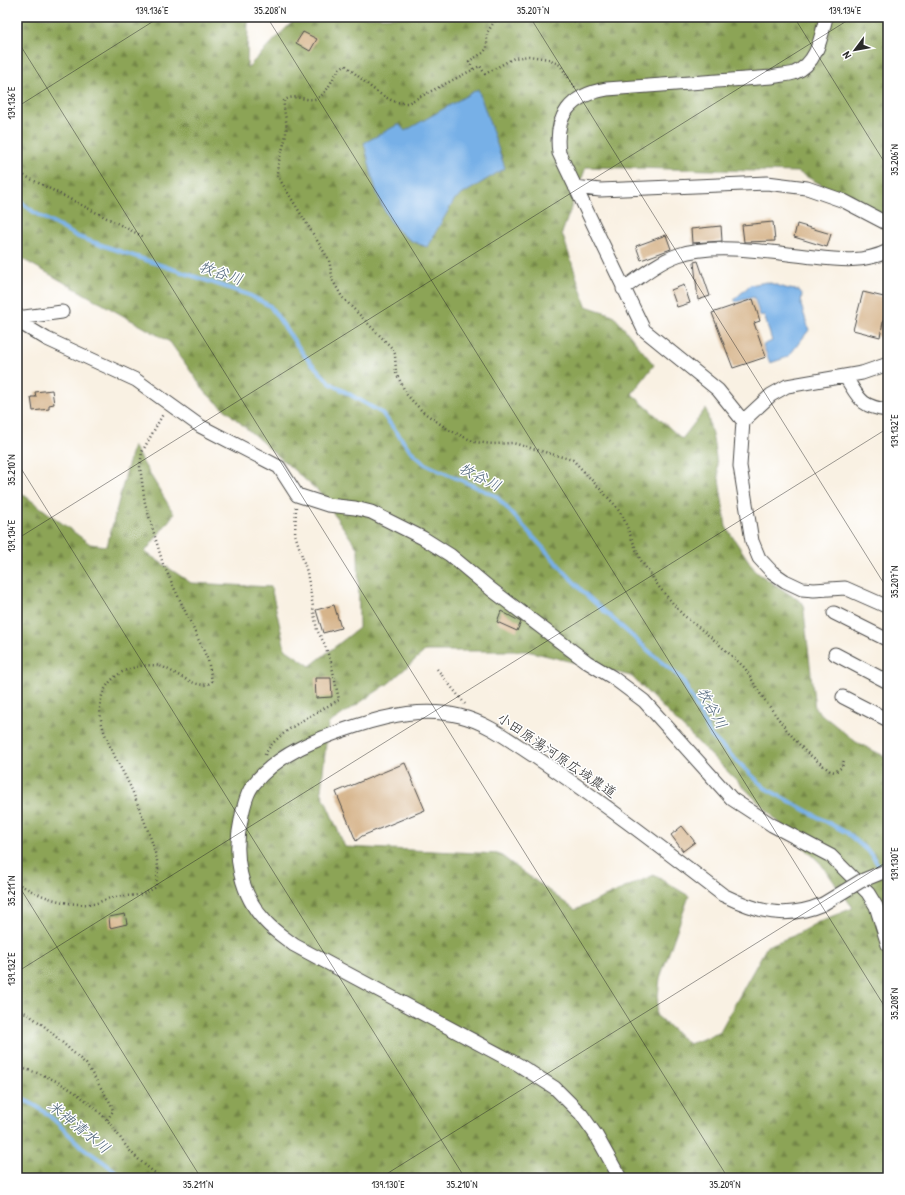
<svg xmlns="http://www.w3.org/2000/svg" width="905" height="1195" viewBox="0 0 905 1195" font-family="'Patrick Hand','Klee One',sans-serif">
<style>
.forest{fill:url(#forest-firs);stroke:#5c6840;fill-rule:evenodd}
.water{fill:#77b0e7;stroke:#516e89}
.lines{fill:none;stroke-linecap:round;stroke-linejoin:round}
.stream{stroke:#77b0e7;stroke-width:4}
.building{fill:#d6b48a}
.minor-casing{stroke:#4a4947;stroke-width:15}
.path{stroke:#4a4947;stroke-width:2.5;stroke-dasharray:1 3;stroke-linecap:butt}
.minor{stroke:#fff;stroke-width:13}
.minor-bridge-casing{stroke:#4a4947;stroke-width:15;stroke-linecap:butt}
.minor-bridge{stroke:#fff;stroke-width:13}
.ticks{fill:none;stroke:#2b2b2b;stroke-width:1;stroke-opacity:0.45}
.labels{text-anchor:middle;stroke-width:3;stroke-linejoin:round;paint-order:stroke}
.street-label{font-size:14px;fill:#2b2b2b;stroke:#fff}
.water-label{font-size:15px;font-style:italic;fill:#496076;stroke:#fff}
.neatline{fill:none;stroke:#2b2b2b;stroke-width:1.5}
.ticks-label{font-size:10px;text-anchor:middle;fill:#2b2b2b}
</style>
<defs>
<pattern id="forest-firs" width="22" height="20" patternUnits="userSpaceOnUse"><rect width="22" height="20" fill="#8ca456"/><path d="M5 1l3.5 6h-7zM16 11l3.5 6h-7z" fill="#738647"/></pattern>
</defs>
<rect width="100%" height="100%" fill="#fff"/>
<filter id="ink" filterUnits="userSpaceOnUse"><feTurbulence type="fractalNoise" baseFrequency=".025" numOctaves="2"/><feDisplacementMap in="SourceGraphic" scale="8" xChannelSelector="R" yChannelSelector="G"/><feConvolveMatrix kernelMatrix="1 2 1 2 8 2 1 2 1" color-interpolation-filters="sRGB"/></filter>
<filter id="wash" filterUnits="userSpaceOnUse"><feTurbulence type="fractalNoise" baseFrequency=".012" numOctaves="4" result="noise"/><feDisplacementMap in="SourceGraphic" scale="16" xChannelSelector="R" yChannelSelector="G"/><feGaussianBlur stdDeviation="0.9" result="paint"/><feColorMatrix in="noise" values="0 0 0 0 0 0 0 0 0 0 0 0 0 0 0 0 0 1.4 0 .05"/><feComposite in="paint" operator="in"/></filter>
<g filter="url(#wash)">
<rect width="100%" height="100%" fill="#f9f1e3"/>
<path class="forest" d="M17 17H251L248 23 247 68 297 17H888V221L798 172 586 167 562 233 586 306 613 315 654 365 632 394 682 439 706 408 714 444 726 527 756 572 803 603 815 709 856 742 888 758V1178H17V490L90 544 107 546 133 446 174 514 145 552 191 583 271 587 285 649 310 666 359 628 358 549 318 491 206 393 170 342 17 256ZM425 651H527L631 676 821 864 853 908 820 921 793 936 767 946 719 1033 689 1044 656 1015 660 978 689 896 654 875 575 910 499 854 345 847 321 791 328 724 389 683Z"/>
<path class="water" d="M478 89 505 168 455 199 427 247C422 245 415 243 410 240 378 220 373 176 364 143L399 124 405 131Z
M767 282C778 285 787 290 799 290L802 294 801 305 809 330 788 357 770 363 763 345 772 341 764 315 760 316 754 297 736 302 734 300 750 285Z"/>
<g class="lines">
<path class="stream" d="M17 199 35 213 78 237 249 295 270 306 304 355 330 383 382 413 410 450 425 464 496 496 585 594 659 660 682 679 711 736 765 788 847 833 871 854 888 880
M17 1098C43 1104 62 1129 81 1146 95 1157 111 1165 122 1178"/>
</g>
<g id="blocks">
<path class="building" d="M303 32 317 39 310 51 296 43Z
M773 222 775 241 744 242 742 225Z
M797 224 831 234 827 247 794 237Z
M721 226 722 241 692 243 691 229Z
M666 235 671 249 641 260 636 246Z
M698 261 710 296 698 300 694 262Z
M684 285 690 303 677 307 671 290Z
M863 292 888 298 880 337 853 330Z
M753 299 760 321 754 323 766 357 733 368 712 313Z
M52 390 54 404 49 405V409L33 411 31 397H36L35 392Z
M334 605 341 628 323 633 316 610Z
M501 611 521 622 517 631 497 622Z
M315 678H331L332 697 316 698Z
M405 763 425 810 362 836 356 841 336 792Z
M682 826 695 842 683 851 671 835Z
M125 914 127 924 110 928 109 917Z"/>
</g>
</g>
<g filter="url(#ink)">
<use href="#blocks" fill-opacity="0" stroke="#4a4947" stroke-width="1"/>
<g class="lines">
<defs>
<path id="minor" d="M575 187 600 190 767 183 807 188 844 201 888 224
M623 289C640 277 658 262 678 255 715 242 775 253 814 257 839 260 864 263 888 251
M17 318 62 312
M17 321 47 339 136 380 200 426 279 467 297 495 328 505 355 508 371 512 423 538 450 555 492 590 587 662 612 677 644 701 732 799 772 825 831 856 868 893 876 906 888 945
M888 364 862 373 787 386 771 395 743 421 740 466 752 541 759 558 772 572 785 581 802 589 814 590 845 588 888 607
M845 376C859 398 860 407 888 410
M743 421 718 390 644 330 559 153C554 116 570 95 607 89L772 77C779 75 788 75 794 73 817 64 821 38 826 17
M834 613 888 640
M835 654 888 682
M843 697 888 720
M620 1178 596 1135 581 1114 555 1088 519 1065 294 945C285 938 274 931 266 922 240 895 233 855 241 820 243 809 246 794 253 785 278 753 319 738 356 726 390 715 425 707 460 716 489 723 513 743 537 758 601 801 662 848 723 895 758 912 786 920 823 904"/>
</defs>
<use href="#minor" class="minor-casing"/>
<path class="path" d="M567 17 573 21H577L581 17
M473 69 469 61 483 53 487 48V33L497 17
M575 88 560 65 549 59 529 56 514 58 485 74 480 66 408 103C385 105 363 79 345 65 332 72 331 92 317 98 307 103 294 92 284 101 283 111 288 122 286 132 285 147 277 160 277 175L329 260 333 281 342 297 392 348 395 354 396 373 407 395 423 412 449 430 475 442 493 444 513 443 573 460 615 505 623 517 640 559 659 587 682 614 713 639 745 668 761 695 786 729 805 751 830 771 835 772 842 767 844 760
M17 172 144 237
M437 669 465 704
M265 755C274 733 319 711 339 700L331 662 324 643 317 630 307 572 295 534 296 507
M17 883C39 896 65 906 91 904 98 904 104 899 111 898 131 893 136 900 156 887 156 881 158 875 158 869 158 852 138 805 131 788 117 757 80 708 114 678 124 668 146 663 160 666 172 669 201 694 212 681L208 660 163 564 145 503 140 467 142 452 163 414
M17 1010 26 1013 43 1025 86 1064 111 1104 113 1111 107 1120
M17 1068C49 1072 85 1096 107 1120 117 1131 124 1146 135 1156 143 1164 153 1171 161 1178"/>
<use href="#minor" class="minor"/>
<defs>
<path id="minor-bridge" d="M823 904 861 881 888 870"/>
</defs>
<use href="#minor-bridge" class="minor-bridge-casing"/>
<use href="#minor-bridge" class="minor-bridge"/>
</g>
</g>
<path class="ticks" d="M267 17 888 1012M530 17 888 590M794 17 888 168M17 40 728 1178M17 107 160 17M17 462 465 1178M17 539 853 17M17 883 201 1178M17 972 888 428M380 1178 888 861"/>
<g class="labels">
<g class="street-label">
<text transform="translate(557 755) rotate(34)" y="5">小田原湯河原広域農道</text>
</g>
<g class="water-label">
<text transform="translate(221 273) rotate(19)" y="5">牧谷川</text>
<text transform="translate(480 477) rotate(27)" y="5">牧谷川</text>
<text transform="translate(712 708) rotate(61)" y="5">牧谷川</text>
<text transform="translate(79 1127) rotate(39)" y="5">米神清水川</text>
</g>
</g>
<rect width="905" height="1195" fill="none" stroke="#fff" stroke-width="44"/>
<g transform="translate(855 50) rotate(238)" stroke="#ffffff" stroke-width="3" paint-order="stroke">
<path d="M0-3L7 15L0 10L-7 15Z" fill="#2b2b2b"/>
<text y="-6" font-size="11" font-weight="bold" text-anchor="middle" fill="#2b2b2b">N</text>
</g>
<rect x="22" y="22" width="861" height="1151" class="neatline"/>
<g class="ticks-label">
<text x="152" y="14">139.136°E</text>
<text x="270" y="14">35.208°N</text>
<text x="533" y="14">35.207°N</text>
<text x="845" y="14">139.134°E</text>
<text transform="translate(11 103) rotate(-90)" y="4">139.136°E</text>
<text transform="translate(894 160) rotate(-90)" y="4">35.206°N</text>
<text transform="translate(894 431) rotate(-90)" y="4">139.132°E</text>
<text transform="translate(11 470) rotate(-90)" y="4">35.210°N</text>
<text transform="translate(11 536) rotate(-90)" y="4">139.134°E</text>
<text transform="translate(894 582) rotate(-90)" y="4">35.207°N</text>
<text transform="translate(894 864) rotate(-90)" y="4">139.130°E</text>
<text transform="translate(11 891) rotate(-90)" y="4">35.211°N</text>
<text transform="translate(11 969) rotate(-90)" y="4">139.132°E</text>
<text transform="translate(894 1004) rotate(-90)" y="4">35.208°N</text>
<text x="198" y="1188">35.211°N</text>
<text x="388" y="1188">139.130°E</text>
<text x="462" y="1188">35.210°N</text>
<text x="725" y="1188">35.209°N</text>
</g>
</svg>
